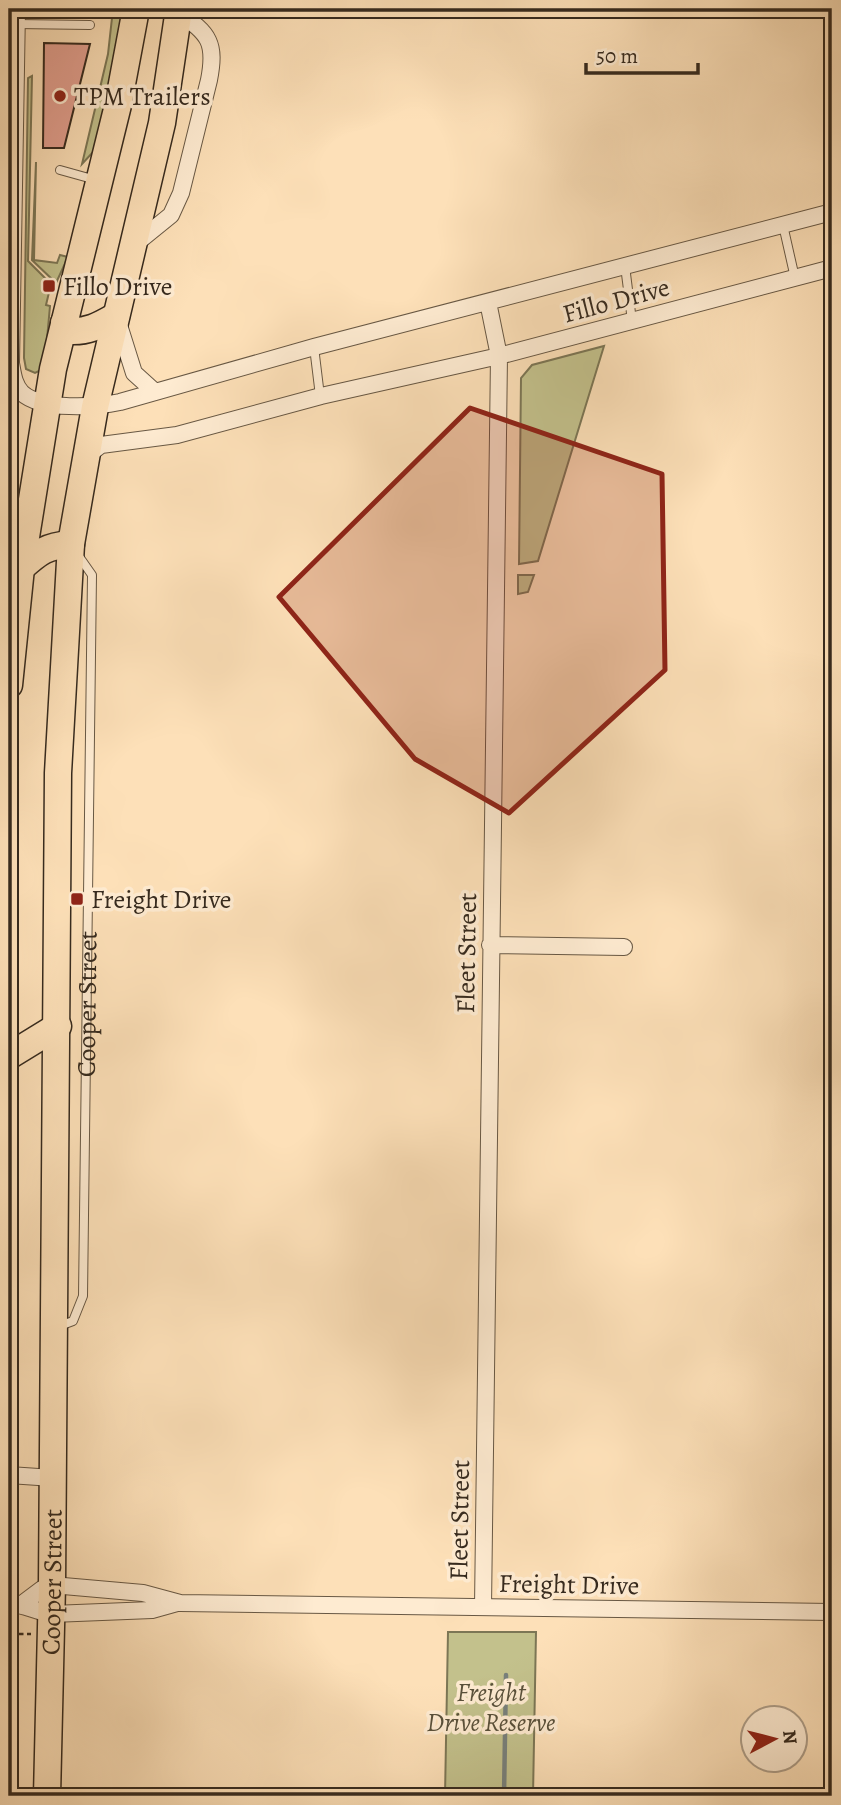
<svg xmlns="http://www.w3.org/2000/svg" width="841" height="1805" viewBox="0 0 841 1805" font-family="Alegreya,serif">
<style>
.green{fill:#c3c18c;stroke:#7c7655;stroke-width:2}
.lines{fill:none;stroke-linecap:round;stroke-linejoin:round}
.stream{stroke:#78807b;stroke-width:4.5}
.building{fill:#e29f8f;stroke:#362a1e;stroke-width:2}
.lane-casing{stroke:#685844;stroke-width:10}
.street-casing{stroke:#685844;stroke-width:18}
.primary-casing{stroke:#362a1e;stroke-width:29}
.path{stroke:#362a1e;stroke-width:2.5;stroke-dasharray:5 3.5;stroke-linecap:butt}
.lane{stroke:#feebd1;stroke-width:8}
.street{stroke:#feebd1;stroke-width:16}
.primary{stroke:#fde0b8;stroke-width:26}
.marked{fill:#8f2418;fill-opacity:0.2;stroke:#8f2418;stroke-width:5;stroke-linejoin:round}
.poi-dot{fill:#8f2418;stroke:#feebd1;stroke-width:2.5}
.labels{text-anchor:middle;stroke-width:7;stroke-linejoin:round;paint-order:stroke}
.poi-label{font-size:26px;fill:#362a1e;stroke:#feebd1;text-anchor:start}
.street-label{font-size:26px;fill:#362a1e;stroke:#feebd1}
.park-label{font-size:26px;font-style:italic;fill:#59503a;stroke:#feebd1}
</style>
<rect width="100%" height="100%" fill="#fde0b8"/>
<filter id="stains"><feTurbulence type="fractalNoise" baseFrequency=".00286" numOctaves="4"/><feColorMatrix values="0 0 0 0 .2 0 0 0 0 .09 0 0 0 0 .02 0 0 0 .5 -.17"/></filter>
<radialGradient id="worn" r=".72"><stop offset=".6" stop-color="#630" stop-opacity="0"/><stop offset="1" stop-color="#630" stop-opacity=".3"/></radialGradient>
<path class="green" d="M113 9H123L108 94 94 151 82 164 108 54Z
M32 76 28 261 51 284 46 305 50 306 46 350 41 370 35 373 26 369 24 358 28 78Z
M36 162 34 260 57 263 60 255 68 257 56 283 32 260Z
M604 346 538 561 519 564 521 378 532 365Z
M518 575H534L528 592 518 594Z
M448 1632H536L533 1796H445Z"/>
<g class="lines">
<path class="stream" d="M504 1796 506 1675"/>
</g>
<path class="building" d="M44 43 90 44 64 148H43Z"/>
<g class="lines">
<defs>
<g id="lane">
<path d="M16 24 90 25"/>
<path d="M60 170 96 180"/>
<path d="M783 225 795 278"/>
<path d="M625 266 632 321"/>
<path d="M314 347 320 396"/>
<path id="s1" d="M57 1327 73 1321 83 1296 92 575 78 555"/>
</g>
<path id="street" d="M17 9 11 363C13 374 14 385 22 393 42 411 96 407 120 402L314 347 832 212
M134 245 171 215 181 193 209 80C216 44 210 33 178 13
M118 322 134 373 155 392
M87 456 101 445 177 435 321 396 499 356 832 268
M490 945 624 947
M9 1475 53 1478
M9 1604C24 1604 36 1612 52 1614L152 1610 177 1603
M22 1604 42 1589 52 1585 143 1593 180 1603 832 1612
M483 1607 499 356 488 302"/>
<g id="primary">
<path d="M64 323 70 331C89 332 100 325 116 316"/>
<path d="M21 568C39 552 46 546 71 544"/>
<path d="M9 685 21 568 53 369 118 105 136 9"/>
<path d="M9 1056 58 1026"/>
<path id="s2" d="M47 1796 52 1585 58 773 71 544 95 407 162 123 179 9"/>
</g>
</defs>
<use href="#lane" class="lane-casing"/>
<use href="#street" class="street-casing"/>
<use href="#primary" class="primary-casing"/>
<path class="path" d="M10 1634H31"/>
<use href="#lane" class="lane"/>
<use href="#street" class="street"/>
<use href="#primary" class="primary"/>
</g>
<path class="marked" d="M470 408 662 474 665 670 509 813 415 759 279 597Z"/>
<g class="poi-dot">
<circle cx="60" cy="96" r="7"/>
<rect x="42" y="279" width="14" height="14" rx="3.5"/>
<rect x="70" y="892" width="14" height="14" rx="3.5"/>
</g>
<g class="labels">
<g class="poi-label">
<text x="74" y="105">TPM Trailers</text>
<text x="63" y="295">Fillo Drive</text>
<text x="91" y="908">Freight Drive</text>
</g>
<g class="street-label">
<text transform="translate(616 300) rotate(-15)" y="9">Fillo Drive</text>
<text transform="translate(466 953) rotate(-89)" y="9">Fleet Street</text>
<text dy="9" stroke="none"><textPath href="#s1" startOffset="336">Cooper Street</textPath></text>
<text transform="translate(459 1520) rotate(-89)" y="9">Fleet Street</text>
<text dy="9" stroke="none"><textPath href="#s2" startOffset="214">Cooper Street</textPath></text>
<text transform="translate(569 1584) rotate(1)" y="9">Freight Drive</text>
</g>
<g class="park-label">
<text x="491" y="1701">Freight<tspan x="491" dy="30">Drive Reserve</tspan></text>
</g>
</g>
<rect width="841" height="1805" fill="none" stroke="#fde0b8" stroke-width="35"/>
<rect x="10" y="10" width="820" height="1784" fill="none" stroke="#362a1e" stroke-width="3.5"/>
<rect x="18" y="18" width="806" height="1770" fill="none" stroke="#362a1e" stroke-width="2"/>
<g transform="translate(774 1739) rotate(83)"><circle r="33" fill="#feebd1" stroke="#ae9e89" stroke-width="2"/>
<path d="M0-5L12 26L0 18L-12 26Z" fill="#8f2418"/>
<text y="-10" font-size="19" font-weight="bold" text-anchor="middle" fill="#362a1e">N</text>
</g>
<path d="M586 63v10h112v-10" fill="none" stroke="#362a1e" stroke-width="3.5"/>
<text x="596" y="63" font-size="21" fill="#362a1e" stroke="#feebd1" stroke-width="5" paint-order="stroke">50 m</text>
<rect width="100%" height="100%" filter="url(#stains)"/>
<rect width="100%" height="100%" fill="url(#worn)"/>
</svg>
